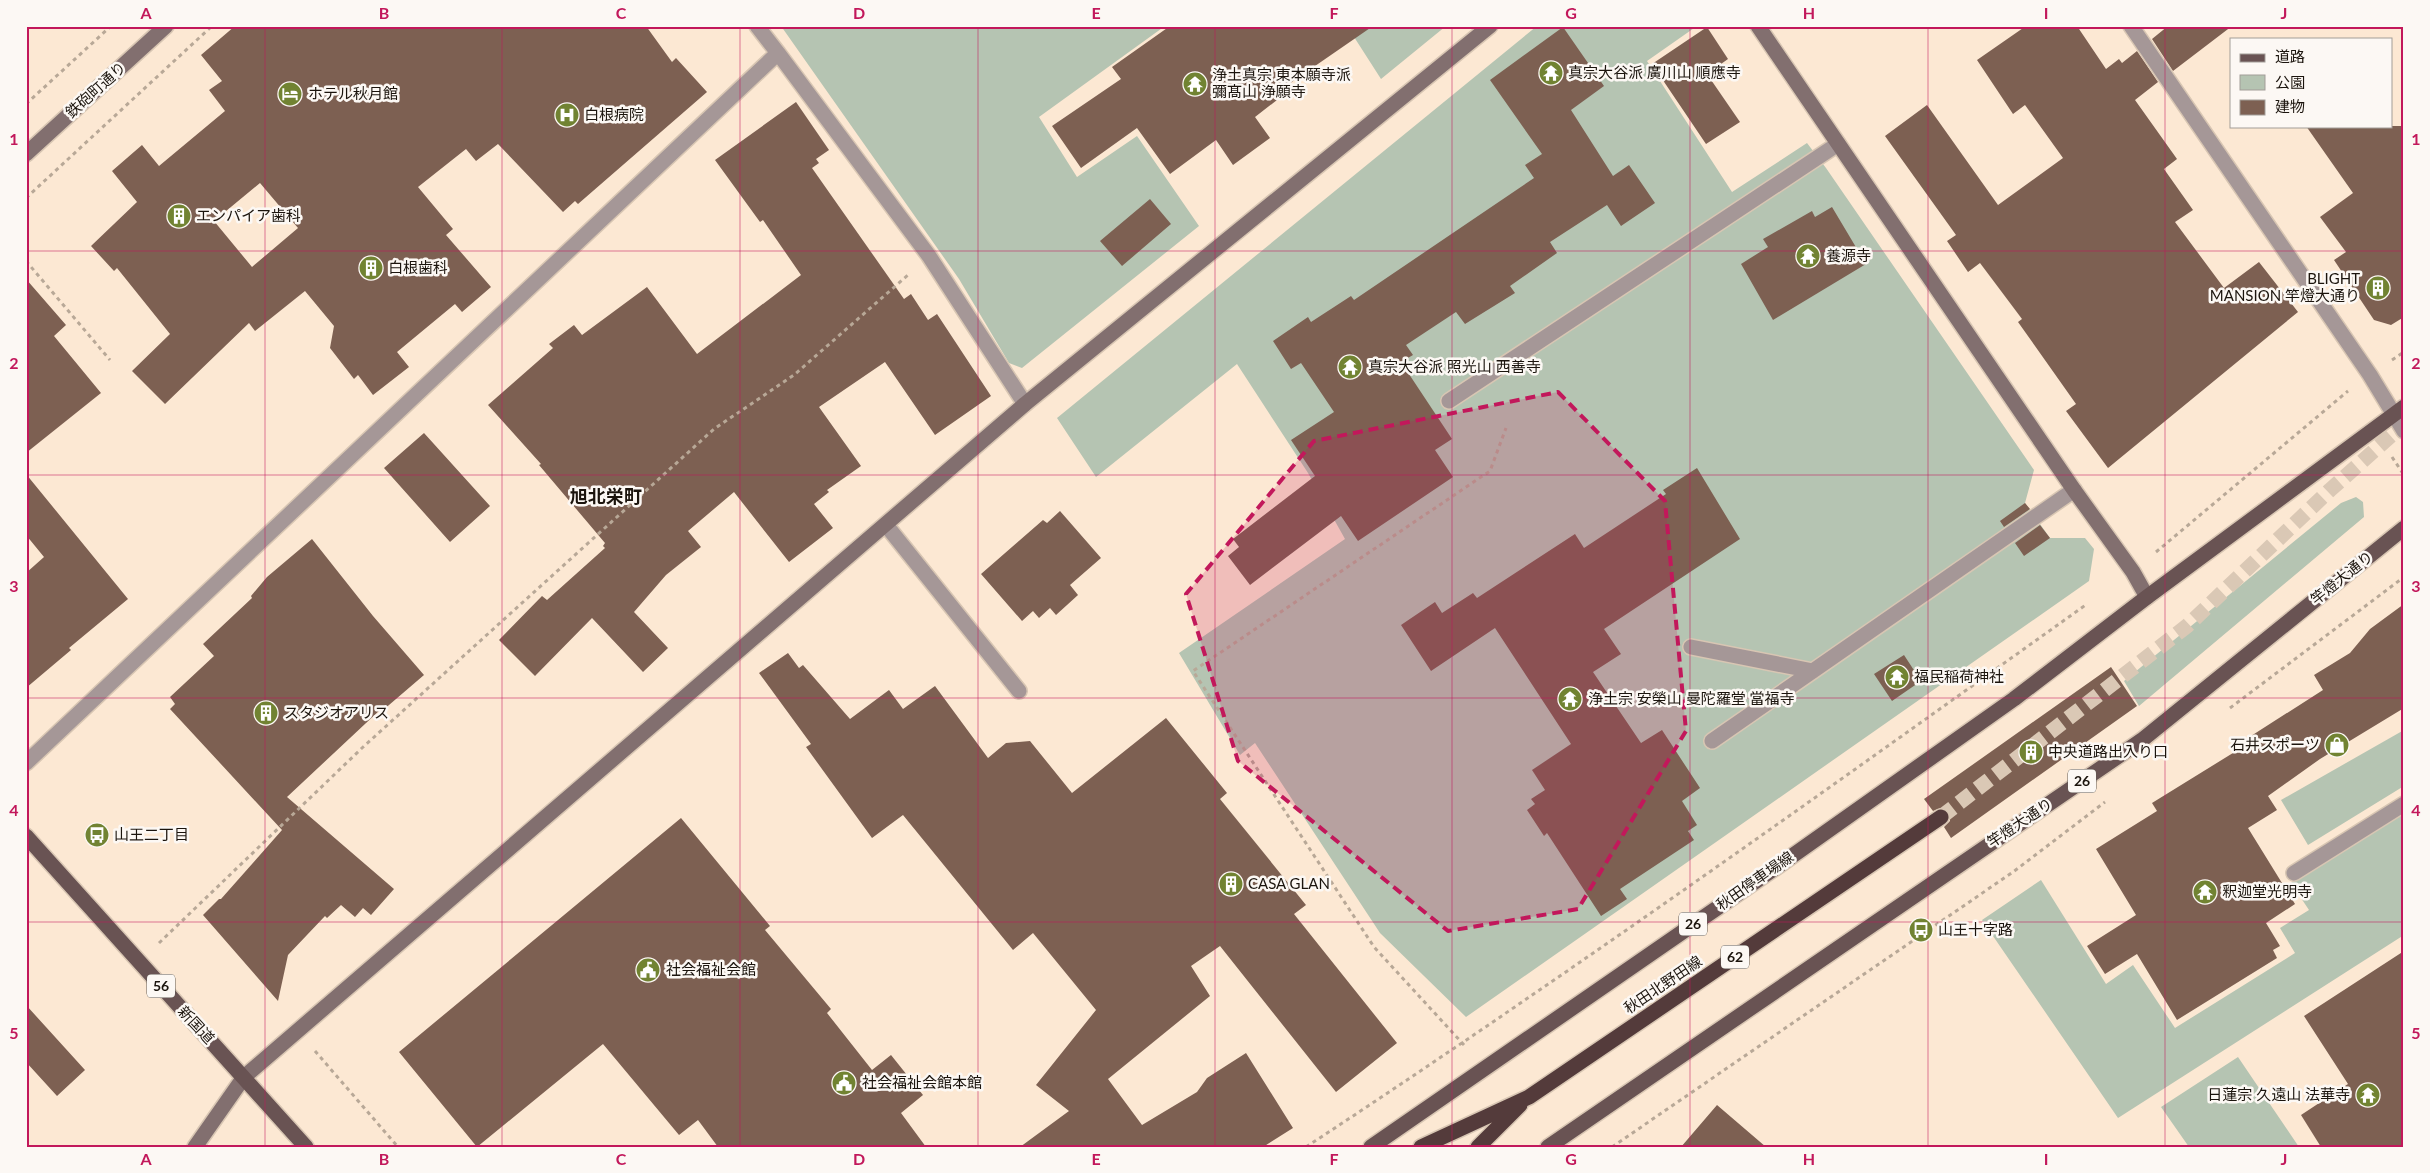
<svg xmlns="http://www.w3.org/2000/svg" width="2430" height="1173" viewBox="0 0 2430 1173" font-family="Lato,'Noto Sans JP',sans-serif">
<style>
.green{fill:#b5c4b2}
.building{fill:#7d6052;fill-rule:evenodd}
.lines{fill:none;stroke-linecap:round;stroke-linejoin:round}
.highway-tunnel{stroke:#dac8b5;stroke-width:15;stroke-dasharray:15 8;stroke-linecap:butt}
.lane-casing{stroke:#d8c6b3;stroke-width:18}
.street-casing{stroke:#d8c6b3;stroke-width:18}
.secondary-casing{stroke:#d8c6b3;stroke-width:18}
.primary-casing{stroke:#d8c6b3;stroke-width:18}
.highway-casing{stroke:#d8c6b3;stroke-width:18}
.path{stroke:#b8a897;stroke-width:3;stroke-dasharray:4 4;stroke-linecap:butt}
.lane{stroke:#a59797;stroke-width:15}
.street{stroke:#a59797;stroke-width:15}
.secondary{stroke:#826f6f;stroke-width:15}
.primary{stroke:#695353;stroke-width:15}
.highway{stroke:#543b3b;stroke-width:15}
.marked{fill:#c2185b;fill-opacity:0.2;stroke:#c2185b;stroke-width:4;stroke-dasharray:10 6;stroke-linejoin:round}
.grid{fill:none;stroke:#c2185b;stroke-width:1;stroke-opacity:0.55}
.labels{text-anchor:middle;stroke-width:5;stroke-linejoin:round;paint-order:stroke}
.shield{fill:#fcf8f4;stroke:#5e5852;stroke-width:1}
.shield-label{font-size:14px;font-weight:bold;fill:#1b140d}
.poi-label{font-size:15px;fill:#1b140d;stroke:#fcf8f4;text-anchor:start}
.street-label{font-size:15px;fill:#1b140d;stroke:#fcf8f4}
.quarter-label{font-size:18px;font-weight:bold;fill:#1b140d;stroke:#fcf8f4}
.neatline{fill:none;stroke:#c2185b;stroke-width:2}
.grid-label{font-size:16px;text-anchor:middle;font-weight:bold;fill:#c2185b}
</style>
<rect width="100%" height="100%" fill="#fce8d3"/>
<path class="green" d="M781 26H1165L1039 117 1077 177 1137 136 1199 226 1022 368 1009 363 959 279Z
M1347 26H1446L1381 79Z
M1537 26H1697L1647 61 1732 192 1807 143 1826 168 2034 470 2025 503 2050 538H2085L2094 549 2089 581 1466 1017 1380 933 1255 743 1240 755 1179 653 1345 539 1308 473 1237 364 1096 477 1057 418Z
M2356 497 2363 502 2364 517 2139 706 2124 681 2341 503Z
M2404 730V786L2308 845 2281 800Z
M2404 813V935L2118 1118 1982 920 2041 880 2106 984 2133 965 2175 1028 2295 953 2280 928 2309 910 2291 883Z
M2238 1057 2299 1147H2189L2161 1107Z"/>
<path class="building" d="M235 26H646L672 62 676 58 707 92 578 204 575 201 563 212 498 144 476 161 466 149 418 187 453 229 446 235 491 287 462 312 455 304 397 352 409 367 373 395 358 375 354 379 330 348 334 326 305 291 255 331 249 323 165 404 132 371 170 334 117 268 114 271 91 246 137 202 112 171 142 145 159 166 225 111 209 90 222 81 201 55ZM260 183 298 228 252 267 214 221Z
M1170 26H1373L1273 95 1277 100 1255 117 1270 138 1233 165 1216 140 1170 174 1137 128 1081 168 1052 126 1121 79 1112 67Z
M2026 26H2077L2106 69 2119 59 2122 63 2137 51 2158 82 2135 100 2177 159 2164 169 2193 210 2175 222 2224 288 2259 262 2298 312 2108 468 2066 411 2076 404 2018 322 2022 319 1980 263 1968 272 1947 241 1956 235 1885 136 1927 105 1998 205 2063 158 2025 105 2013 114 1977 60Z
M2168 26H2232L2173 71 2152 39Z
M1563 27 1604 86 1571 110 1613 176 1629 165 1655 203 1621 226 1607 205 1550 242 1557 253 1510 286 1515 293 1465 324 1456 312 1406 345 1413 355 1401 362 1452 439 1435 450 1453 477 1358 541 1341 516 1250 585 1228 556 1239 547 1233 539 1315 476 1291 440 1334 412 1301 363 1291 369 1273 341 1308 317 1311 322 1351 296 1354 300 1534 178 1525 165 1542 154 1490 80Z
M1707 27 1728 59 1707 74 1740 122 1706 144 1652 64Z
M796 102 829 150 816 159 819 163 812 168 904 299 911 294 928 320 937 314 991 396 935 435 885 362 819 407 861 466 827 490 829 492 814 504 833 528 789 562 734 492 688 531 701 547 666 575 634 612 668 648 643 672 592 618 535 676 499 640 542 596 547 600 605 548 603 546 605 543 539 465 541 464 488 405 553 348 549 344 574 325 582 335 647 287 697 354 801 275 763 220 760 222 715 160Z
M2306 126H2404V317L2391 325 2374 320 2334 260 2346 252 2320 217 2353 193Z
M1150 199 1171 224 1122 266 1100 241Z
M1832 207 1866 264 1773 320 1741 264 1768 247 1763 239 1812 211 1815 217Z
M26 279 66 325 54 336 101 393 26 453Z
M424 433 490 506 450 542 384 468Z
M1697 468 1740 539 1604 629 1621 654 1593 672 1641 743 1662 730 1700 788 1682 801 1697 825 1688 831 1694 840 1620 889 1627 899 1601 916 1547 833 1544 836 1527 810 1535 804 1531 799 1545 790 1532 770 1571 744 1495 628 1431 671 1401 625 1435 602 1442 613 1473 593 1477 598 1575 534 1584 548 1666 494 1663 490Z
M26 474 128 599 69 648 71 650 26 688V573L44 557 26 535Z
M2025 503 2030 509 2004 527 2000 521Z
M1060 511 1101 558 1070 585 1078 595 1056 615 1050 608 1039 618 1033 611 1022 621 981 574 1043 520 1047 523Z
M2040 525 2050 538 2024 556 2015 543Z
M312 539 373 616 424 675 382 711 381 709 287 797 394 889 371 915 363 908 355 917 341 905 327 918 325 916 288 955 278 1001 203 915 219 899H221L282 830 170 709 175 704 170 697 214 656 203 644 252 598 251 596 267 577Z
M2404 604V708L2320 759 2268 796 2277 810 2248 828 2295 904 2266 923 2280 946 2273 950 2277 958 2177 1020 2137 954 2105 974 2087 946 2136 915 2096 849 2157 811 2152 803 2254 740 2251 736 2323 690 2314 675 2350 653 2370 629Z
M788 653 799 668 803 665 850 719 889 690 903 709 935 686 988 758 1006 743 1030 741 1072 793 1166 718 1227 793 1220 799 1306 905 1294 914 1397 1043 1336 1092 1220 946 1191 966 1210 996 1108 1079 1142 1125 1197 1092 1207 1078 1246 1053 1293 1128 1263 1147H1020L1069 1111 1036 1085 1096 1010 1033 933 1013 950 903 815 872 838 806 747 811 744 759 673Z
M1904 655 1921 681 1892 701 1874 674Z
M2111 667 2137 706 1951 838 1944 827 1950 821 1949 812 1941 808 1933 811 1924 799Z
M681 818 770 926 765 930 831 1009 827 1013 872 1070 891 1055 923 1095 901 1113 926 1147H718L698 1120 679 1135 603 1044 477 1147 399 1052Z
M2404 951V1147H2321L2301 1115 2348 1084 2304 1016Z
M26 1005 85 1070 57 1096 26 1062Z
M1717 1105 1766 1147H1681Z"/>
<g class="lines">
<path class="highway-tunnel" d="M1941 817 2187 626 2330 490 2404 424"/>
<defs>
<path id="lane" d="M1449 401 1838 144
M1691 647 1813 671
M1712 741 2074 490
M2294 873 2404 804"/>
<path id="street" d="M2131 26 2370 375 2404 431
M778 53 929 256 1025 404
M886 525 1019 691
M26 763 778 53 757 26"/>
<path id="secondary" d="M1758 26 2074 490 2133 572 2147 597
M26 154 166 26
M195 1147 244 1077 1025 404 1490 26"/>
<path id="primary" d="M26 836 306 1147
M1371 1147 1778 866 2014 699 2147 597 2404 407
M1548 1147 2142 740 2404 528"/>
<path id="highway" d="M1421 1147 1529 1097 1941 817
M1478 1147 1520 1105"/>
</defs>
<use href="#lane" class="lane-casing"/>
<use href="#street" class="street-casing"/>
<use href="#secondary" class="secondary-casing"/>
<use href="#primary" class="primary-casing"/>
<use href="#highway" class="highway-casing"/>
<path class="path" d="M26 104 111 26
M26 198 212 26
M26 261 110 360
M2392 360 2404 352
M2392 457 2404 475
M2156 552 2348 391
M2230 708 2404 577
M159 943 362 748 714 429 794 375 908 275
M1464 1045 1374 947 1193 671 1490 471 1506 428
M315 1051 398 1147
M1306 1147C1571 973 1829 788 2087 604
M1612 1147 2013 872 2105 802"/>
<use href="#lane" class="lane"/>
<use href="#street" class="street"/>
<use href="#secondary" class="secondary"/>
<use href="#primary" class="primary"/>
<use href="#highway" class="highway"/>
</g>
<path class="marked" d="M1558 392 1665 501 1686 731 1578 909 1448 931 1238 761 1186 594 1314 441Z"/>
<path class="grid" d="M265 26V1147M502 26V1147M740 26V1147M978 26V1147M1215 26V1147M1452 26V1147M1690 26V1147M1928 26V1147M2165 26V1147M26 251H2404M26 475H2404M26 698H2404M26 922H2404"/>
<defs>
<symbol id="temple-disc" viewBox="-11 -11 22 22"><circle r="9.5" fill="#718332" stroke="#fcf8f4"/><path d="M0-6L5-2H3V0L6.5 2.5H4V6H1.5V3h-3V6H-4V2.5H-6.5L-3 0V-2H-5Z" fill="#fff"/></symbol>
<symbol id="hotel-disc" viewBox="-11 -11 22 22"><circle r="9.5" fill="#718332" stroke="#fcf8f4"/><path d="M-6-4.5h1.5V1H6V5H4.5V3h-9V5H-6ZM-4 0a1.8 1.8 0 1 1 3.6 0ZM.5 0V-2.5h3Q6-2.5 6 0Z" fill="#fff"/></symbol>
<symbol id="hospital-disc" viewBox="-11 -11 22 22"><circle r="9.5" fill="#718332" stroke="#fcf8f4"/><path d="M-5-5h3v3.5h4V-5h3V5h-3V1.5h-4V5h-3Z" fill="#fff"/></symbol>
<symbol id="building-disc" viewBox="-11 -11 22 22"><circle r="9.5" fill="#718332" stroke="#fcf8f4"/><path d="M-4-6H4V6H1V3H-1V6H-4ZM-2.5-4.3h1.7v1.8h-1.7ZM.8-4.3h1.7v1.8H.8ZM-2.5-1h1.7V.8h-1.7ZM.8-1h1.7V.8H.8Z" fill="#fff"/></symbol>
<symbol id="shop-disc" viewBox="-11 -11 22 22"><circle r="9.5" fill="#718332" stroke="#fcf8f4"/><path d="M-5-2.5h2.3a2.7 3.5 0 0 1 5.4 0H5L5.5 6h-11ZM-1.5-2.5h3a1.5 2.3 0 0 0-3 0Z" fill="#fff"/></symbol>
<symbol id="bus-disc" viewBox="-11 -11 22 22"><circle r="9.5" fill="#718332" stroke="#fcf8f4"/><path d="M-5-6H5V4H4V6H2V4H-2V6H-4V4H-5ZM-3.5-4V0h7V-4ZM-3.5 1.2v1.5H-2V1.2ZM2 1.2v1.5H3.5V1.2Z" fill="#fff"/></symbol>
<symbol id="civic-disc" viewBox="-11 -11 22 22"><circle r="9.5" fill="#718332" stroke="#fcf8f4"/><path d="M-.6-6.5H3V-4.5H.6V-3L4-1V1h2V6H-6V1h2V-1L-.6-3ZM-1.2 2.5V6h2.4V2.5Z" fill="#fff"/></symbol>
</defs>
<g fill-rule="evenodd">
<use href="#temple-disc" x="1537" y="59" width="28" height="28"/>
<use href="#temple-disc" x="1181" y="70" width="28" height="28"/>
<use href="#hotel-disc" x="276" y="80" width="28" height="28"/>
<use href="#hospital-disc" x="553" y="101" width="28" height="28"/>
<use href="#building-disc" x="165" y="202" width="28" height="28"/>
<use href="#temple-disc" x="1794" y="242" width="28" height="28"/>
<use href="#building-disc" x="357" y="254" width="28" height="28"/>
<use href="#building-disc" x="2364" y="274" width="28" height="28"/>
<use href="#temple-disc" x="1336" y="353" width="28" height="28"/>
<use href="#temple-disc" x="1883" y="663" width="28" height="28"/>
<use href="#temple-disc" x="1556" y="685" width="28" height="28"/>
<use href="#building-disc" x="252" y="699" width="28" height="28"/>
<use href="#shop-disc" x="2323" y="731" width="28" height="28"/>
<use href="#building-disc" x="2017" y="738" width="28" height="28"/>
<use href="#bus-disc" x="83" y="821" width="28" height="28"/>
<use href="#building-disc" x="1217" y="870" width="28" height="28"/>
<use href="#temple-disc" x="2191" y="878" width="28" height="28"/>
<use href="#bus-disc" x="1907" y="916" width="28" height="28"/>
<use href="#civic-disc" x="634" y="956" width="28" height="28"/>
<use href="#civic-disc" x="830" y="1069" width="28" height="28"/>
<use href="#temple-disc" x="2354" y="1081" width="28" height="28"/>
</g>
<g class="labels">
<g class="shield">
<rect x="2068" y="769.5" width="28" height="23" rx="4"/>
<rect x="1679" y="912.5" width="28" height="23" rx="4"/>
<rect x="1721" y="945.5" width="28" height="23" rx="4"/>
<rect x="147" y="974.5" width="28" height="23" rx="4"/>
</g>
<g class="shield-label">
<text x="2082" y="786">26</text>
<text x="1693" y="929">26</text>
<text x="1735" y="962">62</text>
<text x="161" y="991">56</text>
</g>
<g class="poi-label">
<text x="1568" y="78">真宗大谷派 廣川山 順應寺</text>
<text x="1212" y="80">浄土真宗 東本願寺派<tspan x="1212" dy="17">彌髙山 浄願寺</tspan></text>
<text x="308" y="99">ホテル秋月館</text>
<text x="584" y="120">白根病院</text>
<text x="196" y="221">エンパイア歯科</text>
<text x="1826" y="261">養源寺</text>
<text x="388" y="273">白根歯科</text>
<text x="2360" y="284" text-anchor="end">BLIGHT<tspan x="2360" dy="17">MANSION 竿燈大通り</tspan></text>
<text x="1368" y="372">真宗大谷派 照光山 西善寺</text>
<text x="1914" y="682">福民稲荷神社</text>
<text x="1588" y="704">浄土宗 安榮山 曼陀羅堂 當福寺</text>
<text x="284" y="718">スタジオアリス</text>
<text x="2320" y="750" text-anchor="end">石井スポーツ</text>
<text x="2048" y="757">中央道路出入り口</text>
<text x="114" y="840">山王二丁目</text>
<text x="1248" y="889">CASA GLAN</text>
<text x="2222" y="897">釈迦堂光明寺</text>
<text x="1938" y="935">山王十字路</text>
<text x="666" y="975">社会福祉会館</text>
<text x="862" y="1088">社会福祉会館本館</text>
<text x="2350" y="1100" text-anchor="end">日蓮宗 久遠山 法華寺</text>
</g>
<g class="street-label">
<text transform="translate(96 90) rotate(-42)" y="5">鉄砲町通り</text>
<text transform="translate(2342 578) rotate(-39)" y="5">竿燈大通り</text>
<text transform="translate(2020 823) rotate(-34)" y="5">竿燈大通り</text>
<text transform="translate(1755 881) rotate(-35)" y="5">秋田停車場線</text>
<text transform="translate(1663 985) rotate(-34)" y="5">秋田北野田線</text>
<text transform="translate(196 1025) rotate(47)" y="5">新国道</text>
</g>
<g class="quarter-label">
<text x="606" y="503">旭北栄町</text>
</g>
</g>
<rect width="2430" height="1173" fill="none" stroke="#fcf8f4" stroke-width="55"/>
<rect x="2230" y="38" width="162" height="90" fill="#fcf8f4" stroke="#a29d98"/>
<rect x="2240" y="54" width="25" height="8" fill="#695353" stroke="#a29d98"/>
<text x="2275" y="62" font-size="15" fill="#1b140d">道路</text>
<rect x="2240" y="75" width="25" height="15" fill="#b5c4b2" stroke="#a29d98"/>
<text x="2275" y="88" font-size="15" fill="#1b140d">公園</text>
<rect x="2240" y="100" width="25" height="15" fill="#7d6052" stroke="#a29d98"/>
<text x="2275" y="112" font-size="15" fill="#1b140d">建物</text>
<rect x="28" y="28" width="2374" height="1118" class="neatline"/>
<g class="grid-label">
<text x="146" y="19">A</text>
<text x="384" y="19">B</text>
<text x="621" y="19">C</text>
<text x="859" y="19">D</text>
<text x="1096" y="19">E</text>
<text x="1334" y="19">F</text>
<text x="1571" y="19">G</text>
<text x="1809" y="19">H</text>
<text x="2046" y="19">I</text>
<text x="2284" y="19">J</text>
<text x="14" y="145">1</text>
<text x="2416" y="145">1</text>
<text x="14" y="369">2</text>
<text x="2416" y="369">2</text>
<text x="14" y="592">3</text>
<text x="2416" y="592">3</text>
<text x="14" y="816">4</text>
<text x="2416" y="816">4</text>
<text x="14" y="1039">5</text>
<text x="2416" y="1039">5</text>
<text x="146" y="1165">A</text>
<text x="384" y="1165">B</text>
<text x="621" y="1165">C</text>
<text x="859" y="1165">D</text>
<text x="1096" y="1165">E</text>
<text x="1334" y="1165">F</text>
<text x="1571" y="1165">G</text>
<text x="1809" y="1165">H</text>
<text x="2046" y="1165">I</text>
<text x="2284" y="1165">J</text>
</g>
</svg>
